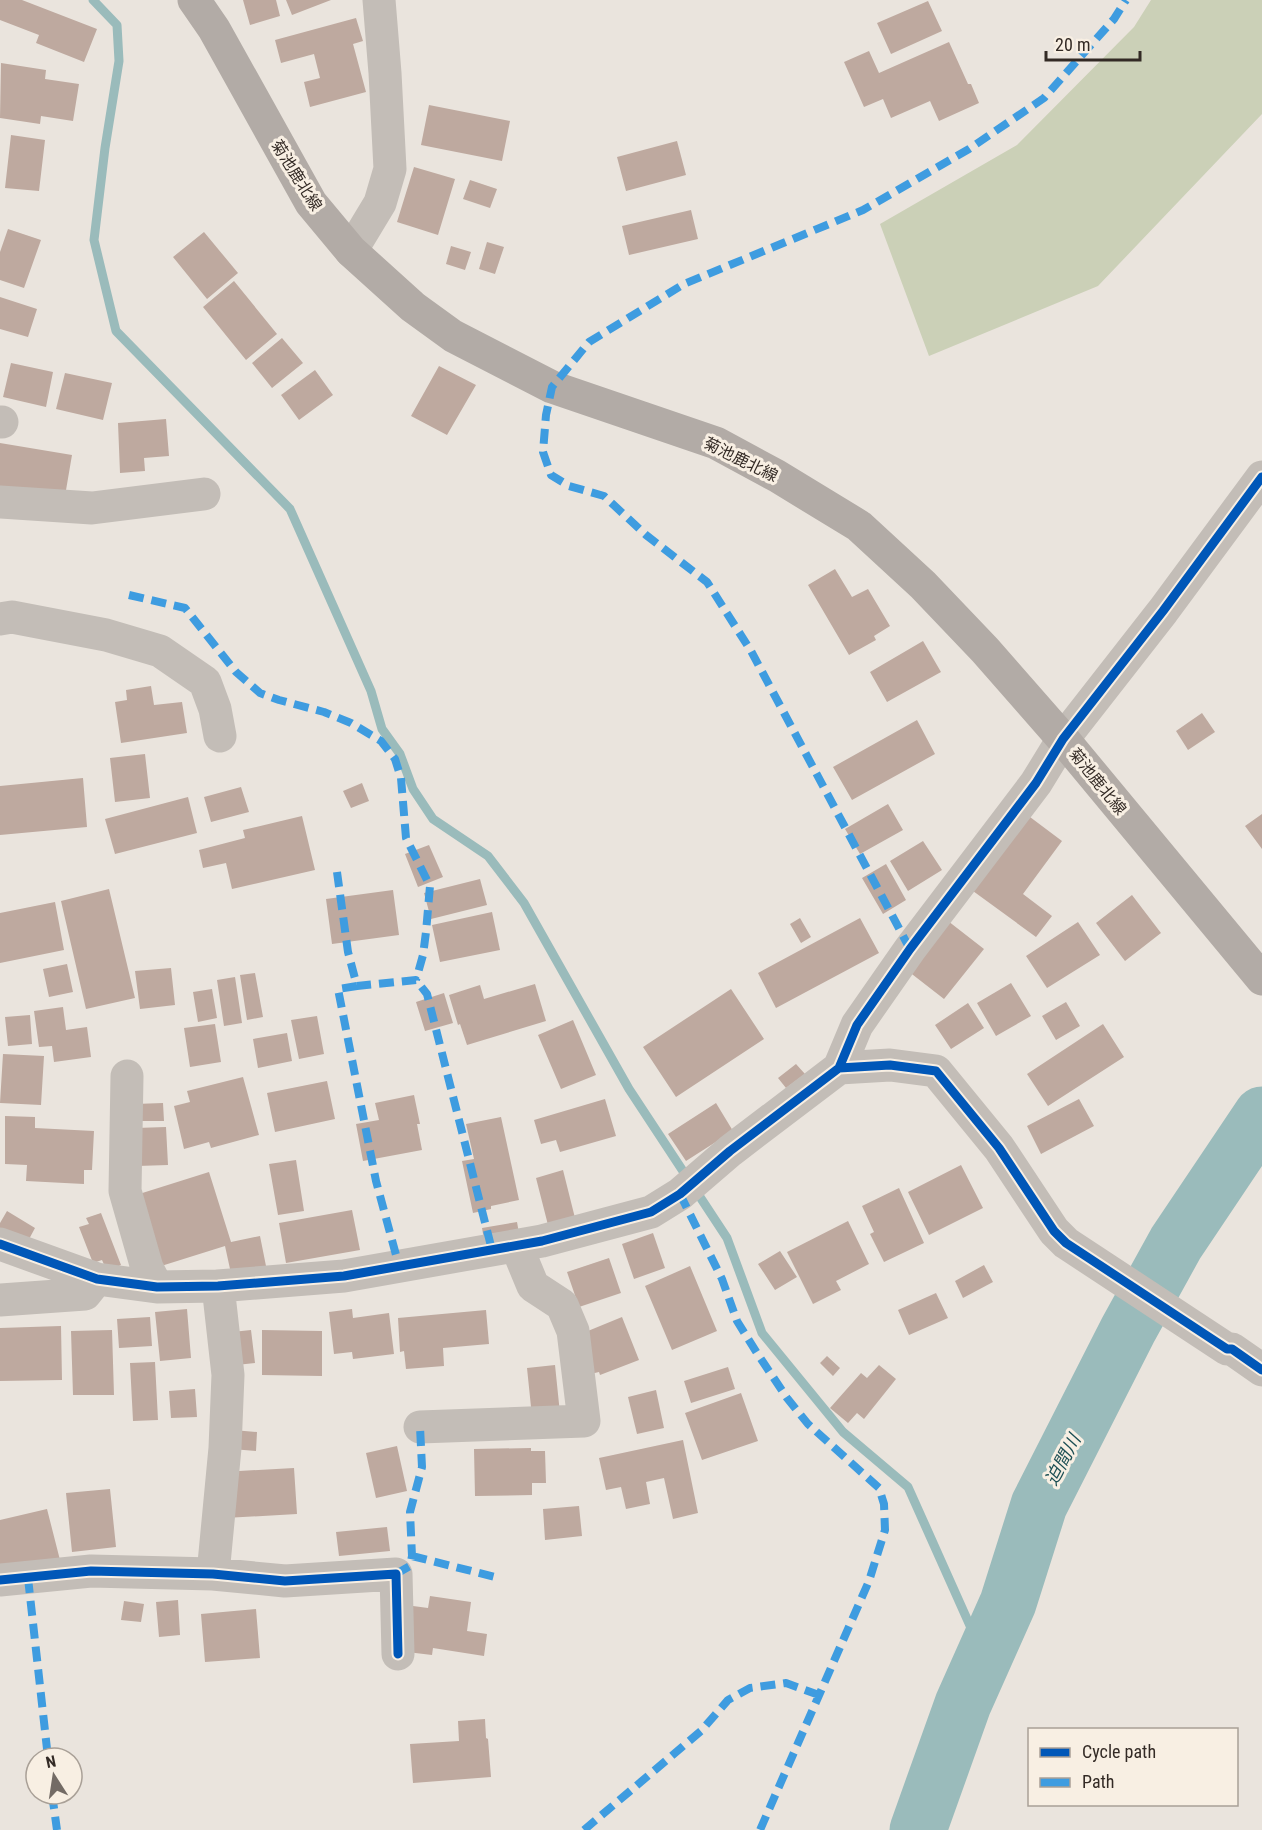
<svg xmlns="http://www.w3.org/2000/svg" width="1262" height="1830" viewBox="0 0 1262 1830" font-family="'Roboto Condensed','Noto Sans JP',sans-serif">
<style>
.green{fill:#cbd0b7}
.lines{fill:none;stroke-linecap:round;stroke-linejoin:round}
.stream{stroke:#9abbbb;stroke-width:9}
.river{stroke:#9abbbb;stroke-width:57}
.building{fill:#bea99f}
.minor{stroke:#c3bdb7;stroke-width:33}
.major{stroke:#b2aba6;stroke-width:33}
.quiet{stroke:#3e9ce0;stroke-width:8;stroke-dasharray:15 8;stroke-linecap:butt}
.cycleway-casing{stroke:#f8efe3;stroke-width:13}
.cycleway{stroke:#0057b8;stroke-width:9}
.labels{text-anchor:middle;stroke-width:6;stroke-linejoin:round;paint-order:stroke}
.street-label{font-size:16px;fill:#332a25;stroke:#f8efe3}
.water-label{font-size:18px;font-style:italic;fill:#1c4f54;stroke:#f8efe3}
</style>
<rect width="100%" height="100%" fill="#eae4dd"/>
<path class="green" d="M1151 0H1262V114L1098 286 929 356 880 224 1017 145 1134 27Z"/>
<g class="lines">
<path class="stream" d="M93 0 117 25 119 61 105 148 94 240 116 331 290 509 371 691 382 729 400 754 413 789 433 819 488 856 524 903 629 1089 727 1238 762 1333 843 1432 908 1487 984 1657"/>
<path class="river" d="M918 1830 963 1704 1008 1603 1039 1505 1128 1330 1176 1243 1262 1115"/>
</g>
<path class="building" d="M0 0H22L97 29 84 62 36 43 39 35 0 20Z
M243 0H276L280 16 250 25Z
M286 0H331L292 15Z
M928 1 942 31 891 54 877 23Z
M356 18 363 41 353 44 366 92 310 107 304 82 320 78 314 54 281 63 275 40Z
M949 42 968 84H971L979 103 939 121 930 101 891 118 883 99 864 107 844 62 869 51 879 73Z
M1 63 46 70 45 79 79 84 73 121 41 116 40 124 0 118Z
M429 105 510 121 502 161 421 145Z
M11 135 45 140 39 191 5 188Z
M677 141 686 175 626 191 617 157Z
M414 167 455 179 438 235 397 222Z
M470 180 497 189 490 208 463 199Z
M691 210 698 239 629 255 622 226Z
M8 229 41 240 24 288 0 280V252Z
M204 232 238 273 207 299 173 257Z
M487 242 504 247 495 274 479 269Z
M451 246 471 252 465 270 446 264Z
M234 281 277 334 246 360 203 307Z
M0 297 37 309 28 337 0 329Z
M282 338 303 363 272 388 252 363Z
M11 363 53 372 46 407 3 397Z
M439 366 476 385 447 435 411 416Z
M315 370 333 395 299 420 281 395Z
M65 373 112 383 103 420 56 409Z
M166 419 169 456 144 458 145 471 120 473 118 423Z
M0 443 72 455 65 496 0 486Z
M835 569 852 597 868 589 890 626 874 636 876 640 849 655 808 585Z
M923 641 941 672 887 702 870 672Z
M151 686 154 705 182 702 187 733 121 743 115 702 127 700 126 690Z
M1202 713 1215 732 1188 750 1176 731Z
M917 720 935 754 852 800 833 767Z
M145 754 150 798 115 802 110 758Z
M83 778 87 827 0 835V786Z
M362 783 369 801 351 808 343 791Z
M241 787 249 812 211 822 204 797Z
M188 797 197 833 115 854 105 819Z
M888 804 903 830 860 854 845 829Z
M1262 814V849L1245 826Z
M302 816 315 870 232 889 226 863 203 868 199 850 245 838 243 830Z
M1030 817 1062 841 1023 894 1052 916 1036 937 973 891Z
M923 841 942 870 908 891 890 861Z
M429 845 443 877 418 887 405 854Z
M886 864 906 900 883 914 862 878Z
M480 879 487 905 431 919 424 893Z
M109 889 135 998 86 1009 61 901Z
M393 890 399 935 332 944 326 899Z
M1132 895 1161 933 1125 961 1096 923Z
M55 902 64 950 0 963V913Z
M492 912 500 950 440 962 432 925Z
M800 918 811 937 801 943 790 924Z
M860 918 879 953 776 1008 758 973Z
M948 921 984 949 944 999 908 971Z
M1078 922 1100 955 1047 988 1026 956Z
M67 964 73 992 49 997 43 969Z
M171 968 175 1005 140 1009 135 971Z
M255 973 263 1017 247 1020 240 975Z
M235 977 242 1023 224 1026 217 980Z
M1011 983 1031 1016 996 1036 977 1003Z
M535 984 546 1021 467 1045 460 1024 458 1025 449 995 480 985 484 999Z
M212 989 217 1018 198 1022 193 992Z
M731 989 764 1039 676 1097 643 1047Z
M444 993 453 1023 425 1031 416 1002Z
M1066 1002 1080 1026 1056 1040 1042 1016Z
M968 1003 984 1028 951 1049 935 1025Z
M63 1007 66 1030 87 1027 91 1057 54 1062 52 1046 39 1047 34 1011Z
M30 1015 32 1044 8 1046 5 1017Z
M317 1016 324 1054 299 1059 291 1020Z
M573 1020 596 1075 561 1089 538 1035Z
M215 1024 221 1062 190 1067 184 1028Z
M1103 1024 1124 1057 1048 1106 1027 1074Z
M287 1033 292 1061 258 1068 253 1039Z
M3 1054 44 1056 41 1105 0 1103Z
M796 1064 805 1074 786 1088 778 1078Z
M243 1077 259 1135 211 1148 209 1142 184 1149 174 1106 190 1102 187 1091Z
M327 1081 335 1119 275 1132 267 1093Z
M414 1095 420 1124H417L422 1150 363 1161 356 1124 379 1120 375 1103Z
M605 1099 616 1136 560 1152 556 1140 541 1144 534 1120Z
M1079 1099 1094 1126 1041 1154 1027 1126Z
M163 1103 164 1121H135V1104Z
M716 1103 733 1131 686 1161 668 1134Z
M5 1116 35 1117V1128L94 1131 92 1170H84V1184L26 1181 27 1165 5 1164Z
M501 1117 519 1200 491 1206V1209L473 1213 462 1161 474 1159 466 1124Z
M166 1127 168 1165 137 1166 136 1128Z
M296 1160 304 1211 278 1215 269 1164Z
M961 1165 983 1208 929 1235 908 1192Z
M563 1170 575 1218 548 1225 536 1178Z
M209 1172 231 1242 260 1236 267 1271 232 1278 225 1246 158 1267 136 1195Z
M899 1188 924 1243 884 1262 870 1234 874 1232 862 1206Z
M352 1210 360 1250 286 1263 279 1223Z
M7 1211 35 1228 28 1241 0 1253V1223Z
M101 1213 121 1265 107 1271 102 1260 93 1263 79 1227 89 1224 86 1218Z
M848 1221 869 1264 836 1281 841 1290 813 1304 787 1252Z
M517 1222 520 1239 485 1245 482 1228Z
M653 1233 665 1268 634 1279 622 1244Z
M780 1251 797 1277 775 1290 758 1264Z
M609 1258 621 1293 579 1307 567 1272Z
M984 1265 993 1282 963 1298 955 1281Z
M690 1266 717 1331 672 1350 645 1286Z
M936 1293 948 1318 909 1335 898 1310Z
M187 1309 191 1358 160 1361 155 1312Z
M352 1309 353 1318 389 1313 394 1354 353 1359 352 1352 334 1354 329 1312Z
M486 1310 489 1344 443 1348 444 1366 406 1369 404 1351 400 1352 398 1318Z
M150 1317 152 1346 119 1348 117 1319Z
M622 1317 639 1360 600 1375 599 1372 582 1376 583 1333Z
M61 1326 62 1380 0 1381V1328Z
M112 1330 114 1395H73L71 1331Z
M251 1330 255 1363 227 1366 223 1333Z
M262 1330 322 1331V1376L262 1375Z
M827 1356 840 1368 833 1376 820 1363Z
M155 1362 158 1420 133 1421 130 1363Z
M555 1365 562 1433 534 1436 527 1368Z
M879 1365 896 1379 864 1419 857 1413 848 1423 830 1408 861 1373 867 1378Z
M728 1367 735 1389 691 1403 684 1381Z
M195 1389 197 1417 171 1418 169 1391Z
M656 1390 664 1428 637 1434 628 1397Z
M741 1393 758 1441 702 1460 685 1413Z
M233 1430 257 1432 256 1451 232 1449Z
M683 1440 698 1513 673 1519 664 1478 646 1482 650 1504 626 1509 621 1487 606 1490 599 1458Z
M397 1446 407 1491 376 1498 366 1453Z
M531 1448V1451H545L546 1483H532V1495L475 1496 474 1449Z
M294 1468 297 1514 225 1518 222 1472Z
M110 1489 116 1547 72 1552 66 1493Z
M579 1506 582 1536 545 1540 543 1509Z
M47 1509 60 1560 0 1574V1520Z
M387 1527 390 1551 339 1556 336 1532Z
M430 1596 471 1602 467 1631 487 1634 484 1656 433 1648 432 1655 407 1652 413 1606 428 1608Z
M178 1600 180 1635 159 1637 156 1602Z
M124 1601 144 1604 141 1622 121 1620Z
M256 1609 260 1658 205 1662 201 1614Z
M485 1719 486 1738 488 1739 491 1777 413 1783 410 1744 459 1741 458 1721Z"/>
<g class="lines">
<path class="minor" d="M351 251 380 203 390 169 385 73 379 0
M0 422H2
M0 502 92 508 204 494
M0 619 12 617 106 635 160 651 205 682 215 709 220 736
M839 1068 890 1065 936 1071 999 1148 1054 1231 1066 1243 1227 1349H1232L1262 1370
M127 1076 125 1191 147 1268 157 1287
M0 1244 97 1279 157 1287 218 1286 344 1276 542 1241 651 1212 680 1194 730 1151 839 1068 857 1025 910 949 1036 783 1063 739 1163 611 1262 477
M0 1300 85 1294 97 1279
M420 1427 584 1421 573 1331 562 1305 533 1286 521 1257 520 1245
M213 1574 225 1448 228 1375 218 1286
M0 1580 91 1571 213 1574 285 1581 396 1574 398 1654"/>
<path class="major" d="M194 0 214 29 311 203 351 251 413 307 453 336 552 387 716 443 777 476 859 526 923 585 985 650 1063 739 1262 979"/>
<path class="quiet" d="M129 595 185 608 236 672 260 693 279 700 324 712 351 723 381 741 395 759 401 778 406 838 430 886 426 932 423 955 416 980
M337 872 348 952 357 986 416 980 427 994 492 1250
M910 949 751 651 707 582 646 535 604 496 569 486 551 475 543 452 546 415 552 387 589 342 684 284 863 210 969 149 1044 98 1114 19 1126 0
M357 986 338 989 376 1181 399 1266
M680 1194 722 1279 737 1321 757 1353 787 1398 808 1424 879 1488 884 1504 885 1530 869 1581 760 1830
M412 1556 499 1578
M396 1574 410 1566 412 1556 410 1512 422 1467 420 1427
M28 1578 48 1758
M52 1794 57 1830
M584 1830 701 1731 728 1700 750 1688 786 1683 819 1695"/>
<defs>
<path id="cycleway" d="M839 1068 890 1065 936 1071 999 1148 1054 1231 1066 1243 1227 1349H1232L1262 1370
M0 1244 97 1279 157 1287 218 1286 344 1276 542 1241 651 1212 680 1194 730 1151 839 1068 857 1025 910 949 1036 783 1063 739 1163 611 1262 477
M0 1580 91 1571 213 1574 285 1581 396 1574 398 1654"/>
</defs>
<use href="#cycleway" class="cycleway-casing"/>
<use href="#cycleway" class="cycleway"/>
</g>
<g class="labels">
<g class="street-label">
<text transform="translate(297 175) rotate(58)" y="6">菊池鹿北線</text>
<text transform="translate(741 459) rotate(26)" y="6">菊池鹿北線</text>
<text transform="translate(1098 781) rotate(51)" y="6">菊池鹿北線</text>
</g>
<g class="water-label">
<text transform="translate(1063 1460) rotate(-62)" y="6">迫間川</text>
</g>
</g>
<rect x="1028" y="1728" width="210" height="78" fill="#f8efe3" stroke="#a9a097" stroke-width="1.5"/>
<rect x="1040" y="1748" width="30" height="9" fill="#0057b8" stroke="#a9a097" stroke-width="1.5"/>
<text x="1082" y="1758" font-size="18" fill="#332a25">Cycle path</text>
<rect x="1040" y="1778" width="30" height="9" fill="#3e9ce0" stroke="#a9a097" stroke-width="1.5"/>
<text x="1082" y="1788" font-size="18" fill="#332a25">Path</text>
<g transform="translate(54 1776) rotate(348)"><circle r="28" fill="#f8efe3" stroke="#a9a097" stroke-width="1.5"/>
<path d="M0-4.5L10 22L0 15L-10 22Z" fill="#736b65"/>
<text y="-9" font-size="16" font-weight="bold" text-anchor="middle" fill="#332a25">N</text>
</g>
<path d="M1046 51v9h94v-9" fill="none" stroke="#332a25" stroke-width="3"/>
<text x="1055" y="51" font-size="18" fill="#332a25" stroke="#f8efe3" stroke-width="4.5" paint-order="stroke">20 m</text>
</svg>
